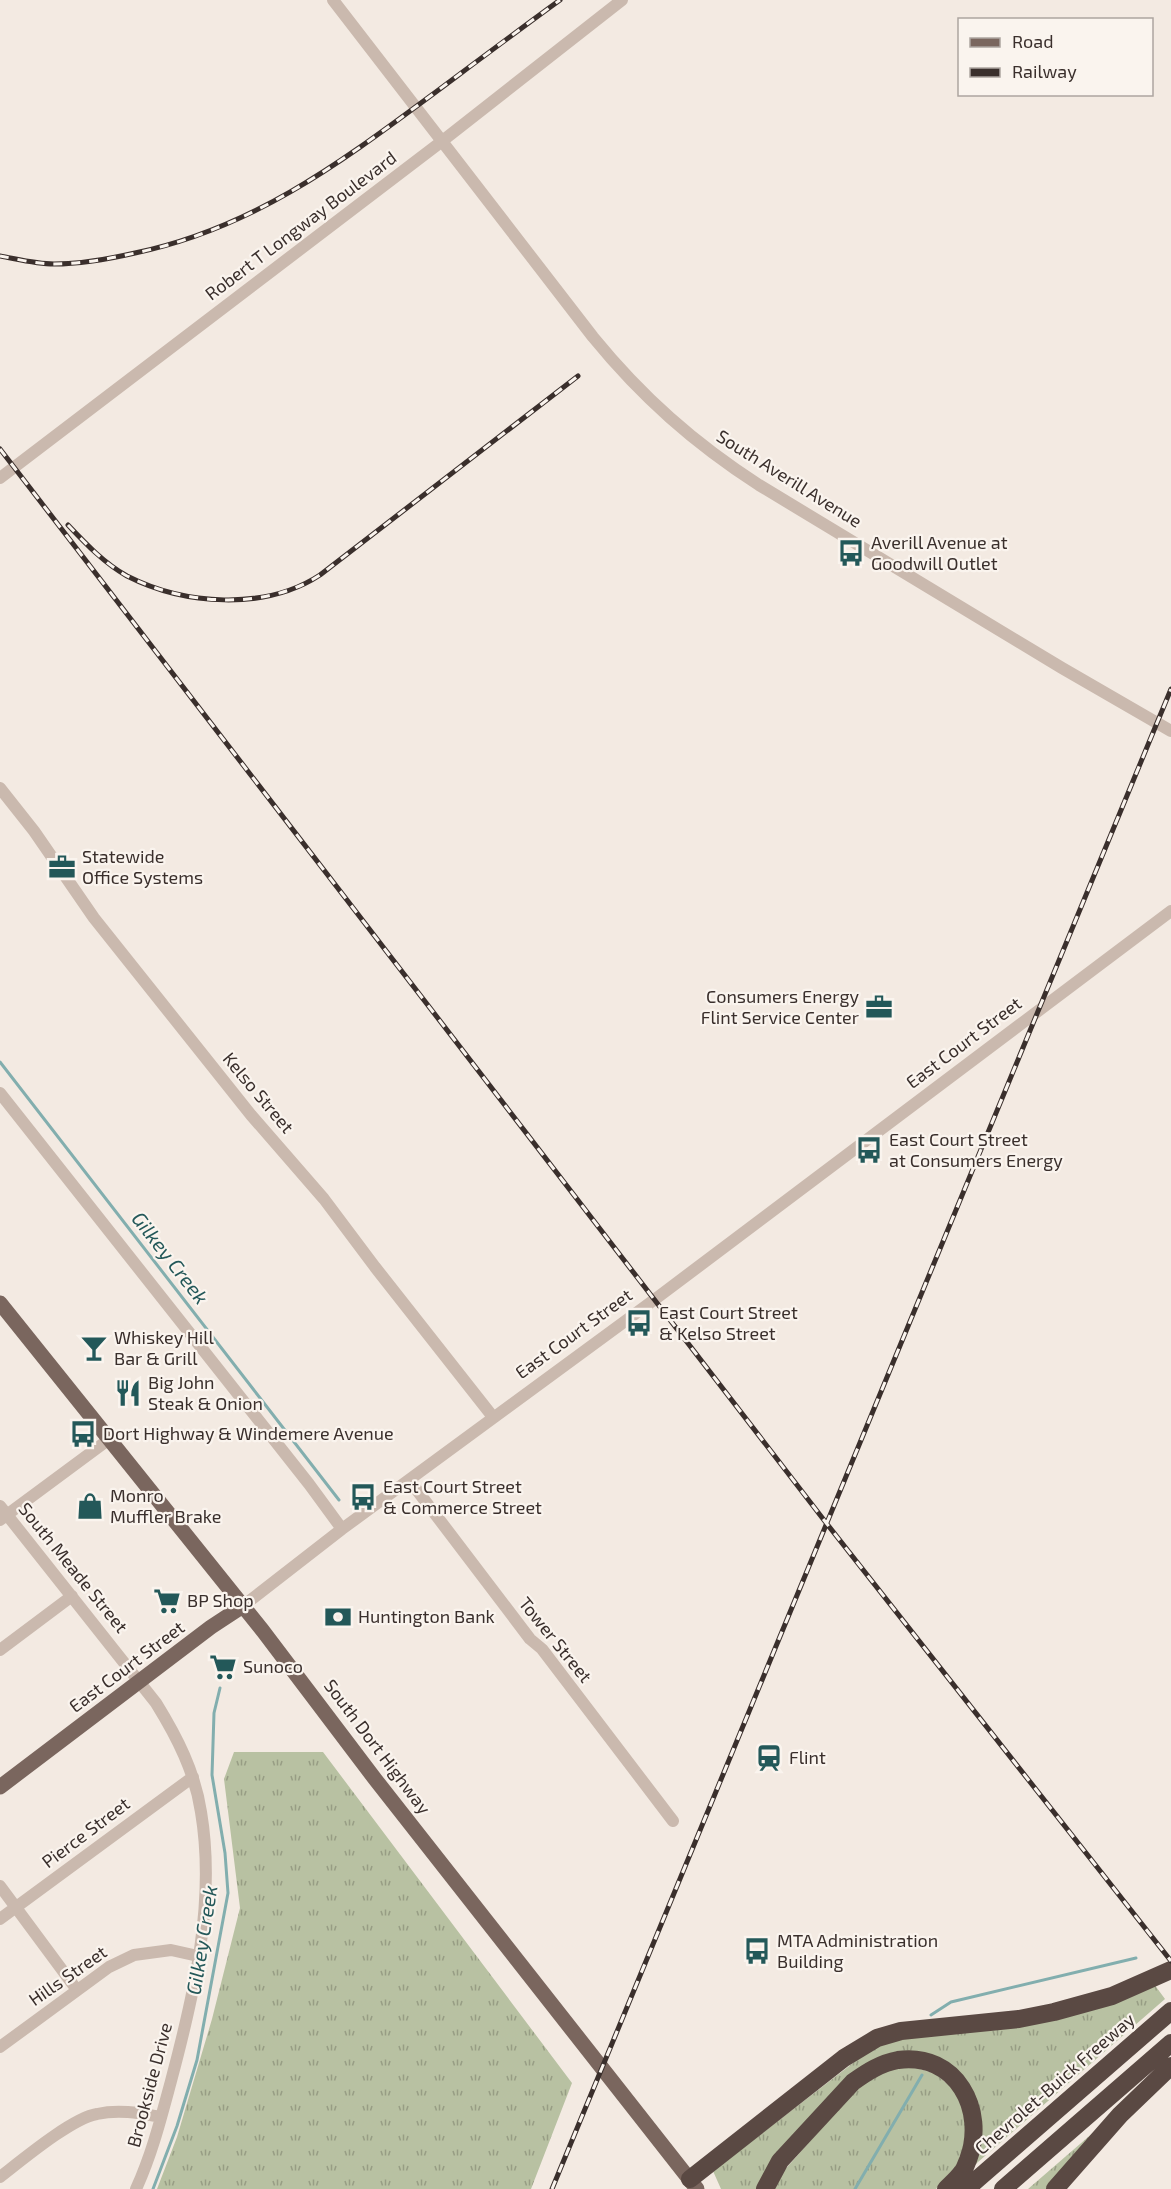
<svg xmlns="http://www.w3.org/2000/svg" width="1171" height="2189" viewBox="0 0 1171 2189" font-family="'Exo 2',sans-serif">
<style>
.grass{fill:url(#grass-tufts)}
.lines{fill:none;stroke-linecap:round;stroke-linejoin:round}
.stream{stroke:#82aeae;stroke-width:3}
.minor{stroke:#cab9ae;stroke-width:12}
.major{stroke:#7a665e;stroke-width:15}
.highway{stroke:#5a4943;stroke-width:18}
.rail-casing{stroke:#3a2f2c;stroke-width:5}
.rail{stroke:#faf4ee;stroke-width:3;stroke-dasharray:9;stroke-linecap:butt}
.labels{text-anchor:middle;stroke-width:4.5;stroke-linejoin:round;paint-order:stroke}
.street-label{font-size:18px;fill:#3a2f2c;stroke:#faf4ee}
.poi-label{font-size:18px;fill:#3a2f2c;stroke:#faf4ee;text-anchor:start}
.water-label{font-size:20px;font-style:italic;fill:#235859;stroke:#faf4ee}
</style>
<defs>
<pattern id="grass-tufts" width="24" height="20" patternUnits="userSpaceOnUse" patternTransform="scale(1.5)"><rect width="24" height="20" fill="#b8c1a2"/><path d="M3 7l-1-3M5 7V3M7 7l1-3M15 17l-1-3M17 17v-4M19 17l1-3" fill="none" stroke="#979d84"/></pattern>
</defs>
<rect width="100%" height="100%" fill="#f3eae2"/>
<path class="grass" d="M234 1752H323L572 2083 531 2189H157L177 2137 212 2019 240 1908 224 1779Z
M1154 1984 1165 1999 970 2169 962 2080 890 2056 761 2189H721L713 2171 866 2053 890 2041Z
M914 2067 936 2074 953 2089 964 2108 966 2143 957 2165 936 2189H773L781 2174 858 2087 890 2069Z
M1095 2131 1047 2189H1028Z"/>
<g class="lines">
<path class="stream" d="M0 1062 339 1500
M931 2015 951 2002 1136 1958
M153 2189 177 2126 197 2060 228 1893 225 1853 212 1775 214 1713 220 1688
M855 2189 922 2075"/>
<path class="minor" d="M333 0 593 337C642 397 694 443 759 485L1062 668 1171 731
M0 478 441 142 622 0
M0 788 34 831 94 918 251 1115 324 1199 375 1267 493 1417
M0 1093 309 1484 342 1529
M410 1481 530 1639 542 1649 673 1821
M0 1506 156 1703C177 1737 195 1772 201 1812 216 1901 194 1995 171 2081 161 2118 152 2154 136 2189
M0 1520 108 1440
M243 1606 342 1529 658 1297 1171 911
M0 1650 72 1596
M0 1886 77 1990
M0 1919 193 1777
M0 2047 109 1967 134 1955 171 1950 198 1956
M0 2177C22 2160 72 2118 97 2114 119 2109 139 2113 161 2117"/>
<path class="major" d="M0 1303 263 1631 375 1779 697 2189
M0 1787 211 1627 243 1606"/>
<path class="highway" d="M690 2179 844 2058 877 2038 901 2031 1019 2019 1054 2012 1112 1996 1171 1970
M765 2189 780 2161 853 2082C867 2072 881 2063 898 2060 956 2052 987 2110 968 2160 966 2164 965 2169 962 2172 958 2178 951 2184 946 2189
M966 2189 1171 2011
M1003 2189 1171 2043
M1055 2189 1120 2115 1171 2066"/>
<defs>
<path id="rail" d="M0 256C17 259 36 264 54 264 80 264 109 259 135 253 250 229 336 166 429 97 472 65 516 32 560 0
M0 449 827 1524 1171 1961
M68 525C86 544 104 563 127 576 184 605 265 611 320 575L578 376
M552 2189 1171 689"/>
</defs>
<use href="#rail" class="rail-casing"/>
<use href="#rail" class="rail"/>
</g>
<defs>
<symbol id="bus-bare" viewBox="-9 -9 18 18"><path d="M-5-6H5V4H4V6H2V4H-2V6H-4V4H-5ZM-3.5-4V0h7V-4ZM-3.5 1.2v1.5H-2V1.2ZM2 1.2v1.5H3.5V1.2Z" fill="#235859" stroke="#faf4ee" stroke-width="2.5" paint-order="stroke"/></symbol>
<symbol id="office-bare" viewBox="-9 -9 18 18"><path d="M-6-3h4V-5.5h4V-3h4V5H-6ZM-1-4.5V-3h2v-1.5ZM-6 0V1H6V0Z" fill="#235859" stroke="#faf4ee" stroke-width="2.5" paint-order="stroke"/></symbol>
<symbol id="bar-bare" viewBox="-9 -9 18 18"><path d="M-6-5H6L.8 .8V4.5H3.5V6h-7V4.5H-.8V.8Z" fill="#235859" stroke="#faf4ee" stroke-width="2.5" paint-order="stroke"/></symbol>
<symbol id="restaurant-bare" viewBox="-9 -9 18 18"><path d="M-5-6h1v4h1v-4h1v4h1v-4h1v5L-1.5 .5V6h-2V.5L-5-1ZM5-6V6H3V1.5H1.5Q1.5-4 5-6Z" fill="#235859" stroke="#faf4ee" stroke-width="2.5" paint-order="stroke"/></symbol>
<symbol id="shop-bare" viewBox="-9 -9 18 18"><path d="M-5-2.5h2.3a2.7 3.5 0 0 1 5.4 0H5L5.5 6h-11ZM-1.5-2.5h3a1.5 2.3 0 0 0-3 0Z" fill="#235859" stroke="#faf4ee" stroke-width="2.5" paint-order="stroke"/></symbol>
<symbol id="supermarket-bare" viewBox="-9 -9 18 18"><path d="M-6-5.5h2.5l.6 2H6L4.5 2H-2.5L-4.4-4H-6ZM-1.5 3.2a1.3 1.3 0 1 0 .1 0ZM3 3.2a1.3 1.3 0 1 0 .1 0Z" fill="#235859" stroke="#faf4ee" stroke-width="2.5" paint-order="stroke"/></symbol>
<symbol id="bank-bare" viewBox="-9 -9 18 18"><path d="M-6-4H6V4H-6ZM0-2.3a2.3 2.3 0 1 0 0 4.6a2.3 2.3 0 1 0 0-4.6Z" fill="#235859" stroke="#faf4ee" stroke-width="2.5" paint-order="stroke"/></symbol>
<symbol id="station-bare" viewBox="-9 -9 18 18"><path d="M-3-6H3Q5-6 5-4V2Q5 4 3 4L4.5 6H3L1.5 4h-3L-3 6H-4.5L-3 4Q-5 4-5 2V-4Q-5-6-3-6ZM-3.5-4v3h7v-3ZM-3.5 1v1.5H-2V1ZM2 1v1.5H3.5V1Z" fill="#235859" stroke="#faf4ee" stroke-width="2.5" paint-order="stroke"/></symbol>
</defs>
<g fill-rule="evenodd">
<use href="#bus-bare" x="832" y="534" width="38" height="38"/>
<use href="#office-bare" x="43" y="848" width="38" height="38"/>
<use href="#office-bare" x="860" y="988" width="38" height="38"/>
<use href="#bus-bare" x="850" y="1131" width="38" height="38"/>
<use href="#bus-bare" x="620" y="1304" width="38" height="38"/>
<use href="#bar-bare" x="75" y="1329" width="38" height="38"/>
<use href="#restaurant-bare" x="109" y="1374" width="38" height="38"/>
<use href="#bus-bare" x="64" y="1415" width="38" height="38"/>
<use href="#bus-bare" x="344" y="1478" width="38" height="38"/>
<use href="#shop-bare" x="71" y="1487" width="38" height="38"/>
<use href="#supermarket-bare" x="148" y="1582" width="38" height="38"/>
<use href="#bank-bare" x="319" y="1598" width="38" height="38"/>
<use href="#supermarket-bare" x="204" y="1648" width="38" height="38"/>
<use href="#station-bare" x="750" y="1739" width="38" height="38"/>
<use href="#bus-bare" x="738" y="1932" width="38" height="38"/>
</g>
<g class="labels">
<g class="street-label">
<text transform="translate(301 226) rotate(-37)" y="6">Robert T Longway Boulevard</text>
<text transform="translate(789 479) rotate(32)" y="6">South Averill Avenue</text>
<text transform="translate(964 1043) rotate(-37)" y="6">East Court Street</text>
<text transform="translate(258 1093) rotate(50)" y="6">Kelso Street</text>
<text transform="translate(574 1334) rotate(-36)" y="6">East Court Street</text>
<text transform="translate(73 1568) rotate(51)" y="6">South Meade Street</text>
<text transform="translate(555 1640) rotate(51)" y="6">Tower Street</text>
<text transform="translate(127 1667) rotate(-37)" y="6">East Court Street</text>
<text transform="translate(377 1747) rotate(53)" y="6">South Dort Highway</text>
<text transform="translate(86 1833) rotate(-37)" y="6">Pierce Street</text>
<text transform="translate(68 1976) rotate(-35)" y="6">Hills Street</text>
<text transform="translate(1055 2084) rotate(-41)" y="6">Chevrolet-Buick Freeway</text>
<text transform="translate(150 2085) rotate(-75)" y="6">Brookside Drive</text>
</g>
<g class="poi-label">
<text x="871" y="549">Averill Avenue at<tspan x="871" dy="21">Goodwill Outlet</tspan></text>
<text x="82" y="863">Statewide<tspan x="82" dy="21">Office Systems</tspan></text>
<text x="859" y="1003" text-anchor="end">Consumers Energy<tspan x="859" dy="21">Flint Service Center</tspan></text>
<text x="889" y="1146">East Court Street<tspan x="889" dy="21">at Consumers Energy</tspan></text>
<text x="659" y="1319">East Court Street<tspan x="659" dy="21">&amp; Kelso Street</tspan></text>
<text x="114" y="1344">Whiskey Hill<tspan x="114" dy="21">Bar &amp; Grill</tspan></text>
<text x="148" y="1389">Big John<tspan x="148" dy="21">Steak &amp; Onion</tspan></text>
<text x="103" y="1440">Dort Highway &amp; Windemere Avenue</text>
<text x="383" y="1493">East Court Street<tspan x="383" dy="21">&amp; Commerce Street</tspan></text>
<text x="110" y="1502">Monro<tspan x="110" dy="21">Muffler Brake</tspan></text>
<text x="187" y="1607">BP Shop</text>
<text x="358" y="1623">Huntington Bank</text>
<text x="243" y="1673">Sunoco</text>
<text x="789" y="1764">Flint</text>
<text x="777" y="1947">MTA Administration<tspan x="777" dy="21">Building</tspan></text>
</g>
<g class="water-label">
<text transform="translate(170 1258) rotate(52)" y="7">Gilkey Creek</text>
<text transform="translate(202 1940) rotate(-81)" y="7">Gilkey Creek</text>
</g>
</g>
<rect x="958" y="18" width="195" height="78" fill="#faf4ee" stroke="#ada5a0" stroke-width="1.5"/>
<rect x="970" y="38" width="30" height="9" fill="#7a665e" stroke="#ada5a0" stroke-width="1.5"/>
<text x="1012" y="48" font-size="18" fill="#3a2f2c">Road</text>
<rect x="970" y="68" width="30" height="9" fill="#3a2f2c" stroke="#ada5a0" stroke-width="1.5"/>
<text x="1012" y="78" font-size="18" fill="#3a2f2c">Railway</text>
</svg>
